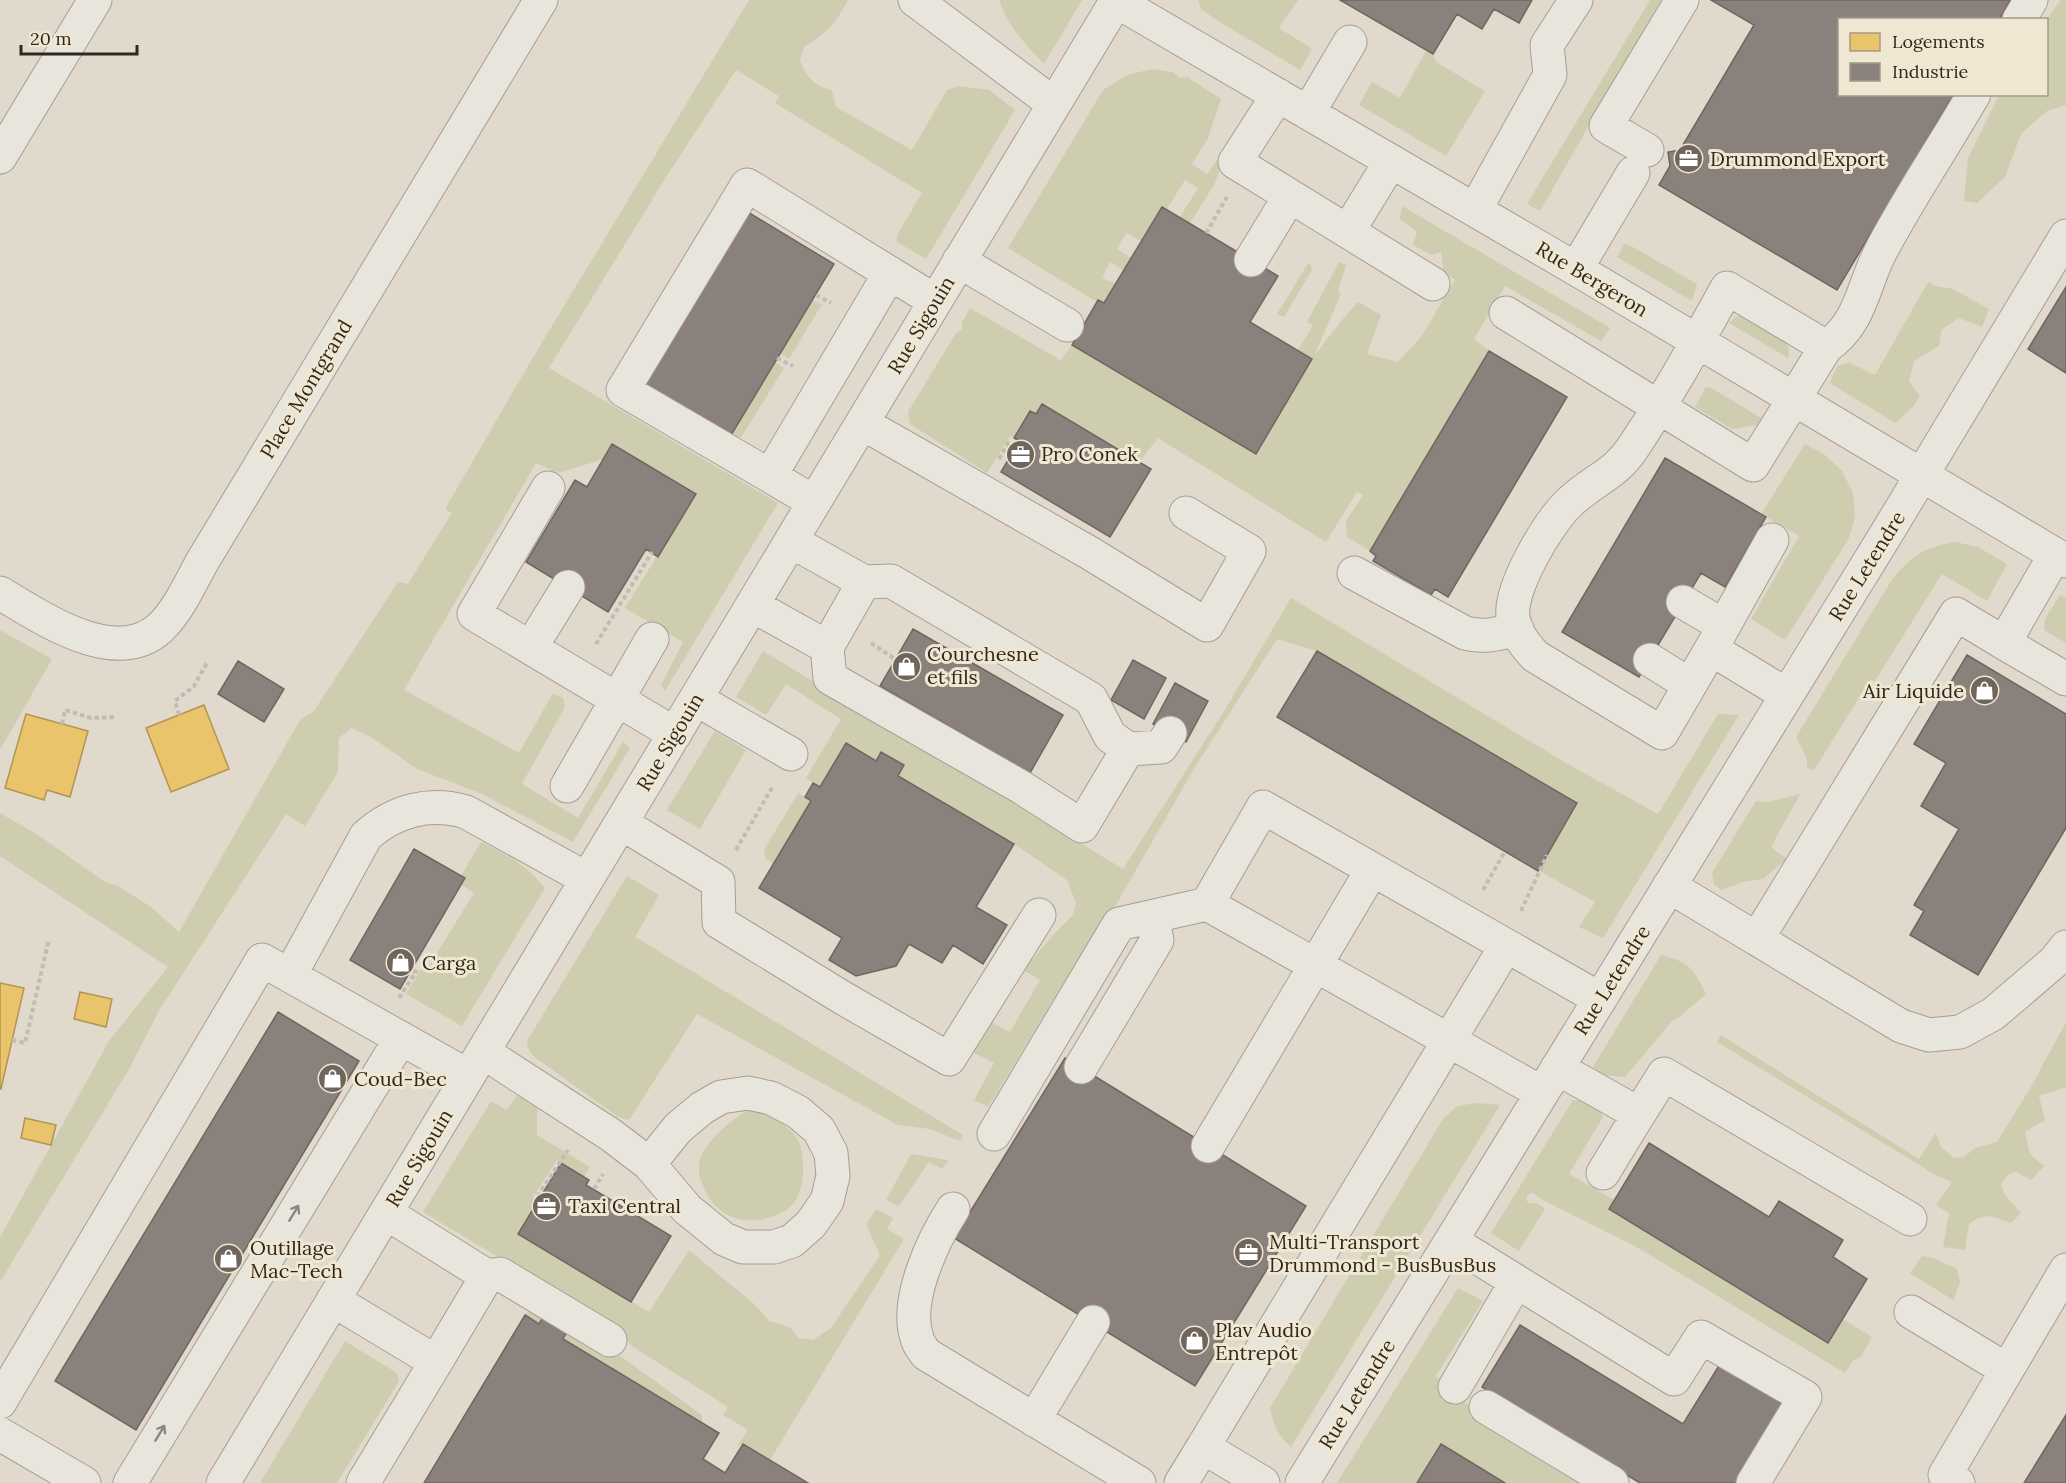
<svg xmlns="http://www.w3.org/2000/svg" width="2066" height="1483" viewBox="0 0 2066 1483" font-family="Lora,serif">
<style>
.green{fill:#cecdb0}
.homes{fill:#e9c46a;stroke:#b29554;stroke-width:1.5}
.industry{fill:#8a817c;stroke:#706660;stroke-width:1.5}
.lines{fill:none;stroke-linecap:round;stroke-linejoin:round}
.minor-casing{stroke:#a59e95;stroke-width:35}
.path{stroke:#c1bcb4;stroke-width:4;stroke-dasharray:4.5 3;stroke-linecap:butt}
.minor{stroke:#e8e5dd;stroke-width:33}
.oneway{stroke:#8d867e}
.labels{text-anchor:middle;stroke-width:6;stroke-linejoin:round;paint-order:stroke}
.poi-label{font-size:20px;fill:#32271f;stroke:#f0e7d2;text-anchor:start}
.street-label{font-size:20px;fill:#32271f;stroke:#f0e7d2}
</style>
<rect width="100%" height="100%" fill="#e0d9cc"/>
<path class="green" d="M749 0H848C838 21 824 35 804 47L800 61C809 80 812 83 832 91L836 107 912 150 947 90 958 86 989 90 1015 110 926 259 897 242V235L922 193 775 103 779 96 736 70 668 174 549 368 778 503 665 691 661 685 683 642 625 608 695 494 613 444 604 459 558 473 536 463 404 690 519 753 553 693 563 698 565 707 522 784 578 818 623 742 630 748 573 842 482 794 417 769 373 738 351 728 339 738 338 772 305 826 286 814 160 1009 129 1069 0 1282V1237L109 1041 168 967 0 856V813L38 835 105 882 118 886 151 907 179 932 300 720 314 711 398 582 408 584 452 513 445 509 535 354Z
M999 0H1082L1044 64C1025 44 1008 27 999 0Z
M1198 0H1298L1279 28 1312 49 1300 70 1218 21 1201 9Z
M1650 0H1661L1540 211 1527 204Z
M2060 0H2066V105L2047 111 2021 134 2005 177 1977 203 1964 201 1968 158 1999 95 2046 94 2047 20Z
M1426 51 1433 54 1436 62 1485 91 1446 156 1359 105 1372 82 1400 98Z
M1152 69 1173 72 1180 78 1187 77 1221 99 1208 138 1192 164 1207 174 1217 160 1221 167 1214 185 1190 223 1180 217 1198 188 1185 180 1167 209 1162 207 1141 241 1126 233 1117 249 1131 258 1124 270 1110 262 1102 278 1116 284 1104 303 1092 299 1008 248 1103 90 1127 75Z
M1402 206 1610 328 1601 341 1505 286 1474 339 1489 351 1370 551 1347 537 1346 521 1363 495 1357 492 1326 542 1158 438 1139 462 1042 405 1036 414 1030 412 1014 438 1010 436 987 473 910 424 908 412 956 333 962 330V323L970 308 1057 358 1060 361 1072 345 1256 454 1312 360 1298 350 1313 325 1307 322 1339 262 1346 265 1338 291 1341 294 1314 356 1342 320 1358 302 1381 315 1367 354 1398 362 1421 337 1455 280 1444 273 1441 252 1432 255 1413 245 1417 232 1400 219Z
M1624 244 1631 246 1697 284 1692 301 1617 257Z
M1309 262 1312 270 1284 317 1277 314Z
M1928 282 1935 286 1953 289 1989 309 1982 327 1959 318 1941 330 1939 346 1914 361 1909 381 1920 396 1913 407 1895 423 1830 383 1837 366 1849 362 1875 375Z
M812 300 822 304 789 359 780 353Z
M1737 316C1742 316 1748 315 1752 317 1766 322 1795 342 1788 358L1729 323Z
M775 362 784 368 742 436 737 438 730 437Z
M1710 387 1761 418 1757 425 1732 429 1695 407 1705 388Z
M1805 444 1825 455 1842 471 1853 493 1855 517 1849 538 1785 640 1751 619 1799 536 1761 514Z
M1955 542 1978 547 2007 564 1987 601 1942 574 1875 681 1870 680 1814 770 1807 768V759L1796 737 1893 578C1915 553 1923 548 1955 542Z
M2060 595 2066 598V643L2044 630 2045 619Z
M1291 598 1566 763 1658 814 1718 714 1739 715 1603 938 1579 927 1595 902 1538 870 1577 803 1317 651 1277 639 1195 767 1109 917 1079 958 988 1107 974 1100 994 1063 972 1052 989 1021 1010 1032 1040 980 1023 970 1054 934 1073 915 1076 903 1067 880 1014 844 898 776 904 765 881 752 876 761 846 743 820 787 806 778 841 719 786 684 766 715 736 697 763 651 1123 869 1226 708Z
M0 630 52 659 0 750Z
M715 731 746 750 700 829 667 810Z
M798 793 811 801 773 864 766 859 764 850Z
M1800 794 1771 847 1787 859 1763 879 1743 882 1722 890 1714 885 1712 873 1756 801 1768 802Z
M481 842C507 854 527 866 545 888L462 1026 406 994 424 964 429 966 474 893 461 885 465 878 461 876Z
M627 876 659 895 635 937 963 1135 960 1141 930 1129 898 1125 697 1014 629 1120 618 1117 533 1056 528 1048 527 1041Z
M1661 955C1691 963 1692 967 1706 994L1678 1018 1673 1020 1625 1077 1602 1075 1593 1067Z
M2066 1022V1087L2039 1096 2045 1120 2025 1132 2030 1154 2044 1166 2031 1180 2016 1172 2007 1175 2001 1185 2005 1195 2021 1213 2011 1223C1994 1217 1984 1211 1969 1224L1965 1250 1943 1247 1949 1213 1936 1205 1952 1182 1939 1177 1717 1042 1721 1035 1919 1159 1936 1133 1941 1147 1954 1158 1964 1157 1975 1148 1997 1142 2032 1085Z
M521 1090 540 1101 537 1115V1135L590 1167 584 1177 557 1160 533 1197 538 1201 518 1234 649 1312 689 1250 754 1304 769 1321 790 1327 798 1338 813 1340 831 1328 880 1255 866 1224 876 1209 893 1218 887 1229 904 1239 770 1460 743 1444 737 1446 748 1430 723 1415 728 1407 632 1346 613 1326 423 1212 491 1101 507 1110Z
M1573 1100C1586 1100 1597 1105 1603 1117L1569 1174 1614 1200 1609 1209 1828 1342 1843 1319 1872 1337 1861 1357 1853 1360 1845 1373 1635 1246 1539 1198 1534 1193H1530L1526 1198 1528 1203H1537L1545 1209 1519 1251 1491 1233Z
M1477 1103 1500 1105 1291 1447C1278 1435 1273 1425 1270 1408L1443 1119 1457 1106Z
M749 1109C770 1115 799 1127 802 1153 804 1167 804 1184 797 1198 787 1218 751 1225 732 1217 722 1213 710 1202 706 1192 702 1184 698 1175 699 1166 700 1144 732 1120 749 1109Z
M911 1154 948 1160 942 1169 929 1162 899 1206 886 1200Z
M1922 1256 1936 1259 1957 1269 1960 1283 1953 1300 1910 1273Z
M1458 1288 1483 1301 1436 1376 1473 1409 1469 1416 1578 1483H1337Z
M534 1306 623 1358 702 1415V1423L525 1315Z
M345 1341 397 1373 399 1380 396 1386 337 1483H260Z"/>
<path class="homes" d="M204 705 229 769 171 792 146 728Z
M26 714 88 731 70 797 47 790 44 800 5 788Z
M0 983 24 988 1 1089 0 1088Z
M80 992 112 999 106 1027 74 1019Z
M25 1118 56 1125 51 1145 21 1138Z"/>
<path class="industry" d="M1340 0H1532L1519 23 1494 9 1482 29 1457 14 1433 54Z
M1711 0H2010L1999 20H1840V94H1954L1837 290 1659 185 1670 166 1668 152 1680 150 1754 25Z
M1162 207 1278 276 1250 322 1312 359 1256 454 1072 345 1098 300 1104 303Z
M746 211 834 264 730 437 642 385Z
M2066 287V373L2028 349Z
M1489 351 1567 397 1448 597 1435 589 1431 595 1373 561 1376 556 1370 551Z
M1042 404 1151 469 1110 537 1001 472 1019 441 1014 438 1030 411 1036 414Z
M612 444 696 494 658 557 646 549 608 612 526 562 575 480 587 487Z
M1665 458 1766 517 1725 587 1701 573 1639 677 1562 632Z
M913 629 1063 715 1030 773 880 686Z
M1317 651 1577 803 1538 871 1277 717Z
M1967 655 2066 714V828L1978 975 1910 935 1924 911 1914 905 1959 829 1921 806 1946 763 1914 744Z
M1133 660 1166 678 1144 719 1111 700Z
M238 661 284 689 264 722 218 694Z
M1175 683 1208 701 1186 742 1153 724Z
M846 743 876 761 881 752 904 765 898 776 1014 844 976 907 1007 925 983 964 953 945 942 963 909 944 896 966 856 976 829 960 842 938 759 888 811 801 805 797 813 783 820 787Z
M414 849 465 878 400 989 350 960Z
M278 1012 359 1061 136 1430 55 1381Z
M1065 1058 1306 1206 1195 1386 954 1238Z
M1649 1143 1769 1217 1779 1201 1843 1240 1833 1257 1867 1279 1828 1343 1609 1209Z
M561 1163 589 1180 586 1185 671 1236 631 1302 518 1234Z
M525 1315 539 1324 544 1315 568 1330 563 1339 719 1433 703 1459 725 1473 743 1444 808 1483H424Z
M1520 1325 1683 1424 1720 1364 1785 1405 1737 1483H1640L1482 1387Z
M2066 1415V1483H2024Z
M1441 1444 1505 1483H1417Z"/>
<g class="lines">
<defs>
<path id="minor" d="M915 0 1054 104
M1116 1 1576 269 2066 561
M2019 20 2031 0
M1278 95 1235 162 1433 284
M1308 113 1350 42
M1647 150 1606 126 1682 0
M0 157 95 0
M1475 210 1550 75 1547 45 1576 0
M1348 231 1391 161
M1251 260 1290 196
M959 261 1067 325
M1576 269 1633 173
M1506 313C1588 364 1671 414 1753 465L1826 347 1727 288C1697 342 1667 397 1632 449 1614 476 1589 482 1567 505 1547 525 1509 589 1513 617 1515 633 1525 645 1535 656L1662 733 1711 649 1787 695
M1826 347C1862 323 1863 283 1882 249 1910 196 1944 146 1974 94
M862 423 1088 552 1207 625 1249 551 1186 513
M770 476 623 390 747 185 935 301
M548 488 474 614 675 734
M814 502 770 476 890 273
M2055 555 2004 643 2066 679
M1354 573 1465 633C1484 638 1498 634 1517 629
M0 593C41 617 115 669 160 628 178 611 190 584 202 562L541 0
M1683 602 1724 626
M752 605 827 647 864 582 791 541
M531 647 568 587
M827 647 830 678 1021 787 1082 826 1128 749 1110 736 1091 699 891 581 864 582
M1711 649 1772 540
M1650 660 1690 685
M696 699 791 754
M1128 749 1161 747 1170 733
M567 786 652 639
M621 823 718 882 719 922 843 998 949 1059 1039 915
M1669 886 1757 939 1956 614 2004 643
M1207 904 1542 1093
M1757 939 1901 1026 1929 1035 1960 1032 1993 1014 2055 961 2066 947
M290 975 366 836C394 811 429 801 466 812L587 879
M483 1052 611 1135 649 1164 687 1209 724 1239 743 1247H774L792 1241 811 1224 827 1201 833 1176 831 1153 819 1130 798 1112 771 1098 748 1093 721 1097 702 1108 678 1128 649 1164
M1081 1067 1157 940 1152 917
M1557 1068 1639 1114 1603 1173
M1639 1114 1664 1074 1910 1219
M994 1134 1119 924 1207 904 1263 807 1600 999
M1208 1146 1372 870
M953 1209C933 1240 904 1301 917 1338 918 1344 923 1349 926 1354L1139 1483
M386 1213 487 1276 436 1362
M1451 1241 1674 1379 1701 1337 1805 1397 1753 1483
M487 1276 500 1274 610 1340
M333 1300 436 1362 363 1483
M1911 1312 2007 1370
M1455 1387 1516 1282
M0 1402 262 960 468 1076
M1486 1407 1612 1483
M1034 1420 1093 1322
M0 1434 84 1483
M130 1483 401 1038
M223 1483 1117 0
M1181 1483 1203 1447
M1263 1483 1203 1447 1506 946
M1302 1483 1885 536 2066 236
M1958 1483 1945 1475 2066 1270"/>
</defs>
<use href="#minor" class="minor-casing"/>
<path class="path" d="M1206 233 1227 197
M816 295 831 303
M777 358 793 366
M999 459 1008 443 1015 448
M871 643 895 659
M596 644 652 552
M179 715 175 701 194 686 208 661
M62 724 65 710 91 718 116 717
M736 850 773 786
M1483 890 1505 851
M1521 911 1547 855
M399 998 416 972 412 970
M12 1040 25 1043 49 939
M594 1189 603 1174
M538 1201 535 1200 568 1150"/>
<use href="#minor" class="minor"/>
</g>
<defs><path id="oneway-shaft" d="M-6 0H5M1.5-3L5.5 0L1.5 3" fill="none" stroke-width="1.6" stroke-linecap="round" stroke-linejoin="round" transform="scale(1.5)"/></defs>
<g class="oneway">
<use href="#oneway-shaft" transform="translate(294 1213) rotate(-59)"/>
<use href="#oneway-shaft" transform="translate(160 1433) rotate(-59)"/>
</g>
<defs>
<symbol id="office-disc" viewBox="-11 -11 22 22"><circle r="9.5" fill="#6f655c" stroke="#f0e7d2"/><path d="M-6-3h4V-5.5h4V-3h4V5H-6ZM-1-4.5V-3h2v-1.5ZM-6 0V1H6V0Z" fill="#fff"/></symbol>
<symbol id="shop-disc" viewBox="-11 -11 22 22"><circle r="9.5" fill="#6f655c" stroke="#f0e7d2"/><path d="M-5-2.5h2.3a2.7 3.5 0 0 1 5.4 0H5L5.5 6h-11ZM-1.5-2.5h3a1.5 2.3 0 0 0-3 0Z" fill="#fff"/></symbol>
</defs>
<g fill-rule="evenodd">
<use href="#office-disc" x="1672" y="142" width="33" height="33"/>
<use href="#office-disc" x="1004" y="438" width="33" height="33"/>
<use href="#shop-disc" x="890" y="650" width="33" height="33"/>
<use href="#shop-disc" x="1968" y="674" width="33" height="33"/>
<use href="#shop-disc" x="384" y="946" width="33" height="33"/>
<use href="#shop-disc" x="316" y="1062" width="33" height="33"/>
<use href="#office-disc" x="530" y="1190" width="33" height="33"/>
<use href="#office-disc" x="1232" y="1236" width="33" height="33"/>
<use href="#shop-disc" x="212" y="1242" width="33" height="33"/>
<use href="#shop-disc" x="1178" y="1324" width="33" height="33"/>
</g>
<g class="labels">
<g class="poi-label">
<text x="1710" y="166">Drummond Export</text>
<text x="1041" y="461">Pro Conek</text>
<text x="927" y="661">Courchesne<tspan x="927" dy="23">et fils</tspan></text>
<text x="1964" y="698" text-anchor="end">Air Liquide</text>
<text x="422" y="970">Carga</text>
<text x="354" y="1086">Coud-Bec</text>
<text x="568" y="1213">Taxi Central</text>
<text x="1269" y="1249">Multi-Transport<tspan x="1269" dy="23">Drummond - BusBusBus</tspan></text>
<text x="250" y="1255">Outillage<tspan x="250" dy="23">Mac-Tech</tspan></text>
<text x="1215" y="1337">Plav Audio<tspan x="1215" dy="23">Entrepôt</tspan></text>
</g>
<g class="street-label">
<text transform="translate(1592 279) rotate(31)" y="7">Rue Bergeron</text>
<text transform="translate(921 325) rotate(-59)" y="7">Rue Sigouin</text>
<text transform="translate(306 389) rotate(-59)" y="7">Place Montgrand</text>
<text transform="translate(1867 566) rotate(-58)" y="7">Rue Letendre</text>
<text transform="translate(670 742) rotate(-59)" y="7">Rue Sigouin</text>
<text transform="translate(1612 980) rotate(-58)" y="7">Rue Letendre</text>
<text transform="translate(419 1158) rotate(-59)" y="7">Rue Sigouin</text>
<text transform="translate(1357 1394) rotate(-58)" y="7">Rue Letendre</text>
</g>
</g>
<rect x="1838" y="18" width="210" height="78" fill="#f0e7d2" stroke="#a49a8a" stroke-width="1.5"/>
<rect x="1850" y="33" width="30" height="18" fill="#e9c46a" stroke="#a49a8a" stroke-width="1.5"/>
<text x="1892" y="48" font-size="18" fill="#32271f">Logements</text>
<rect x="1850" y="63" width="30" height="18" fill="#8a817c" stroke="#a49a8a" stroke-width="1.5"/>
<text x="1892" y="78" font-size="18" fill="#32271f">Industrie</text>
<path d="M21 45v9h116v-9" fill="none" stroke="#32271f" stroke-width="3"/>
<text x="30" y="45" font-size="18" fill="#32271f" stroke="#f0e7d2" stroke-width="4.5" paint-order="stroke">20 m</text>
</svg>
